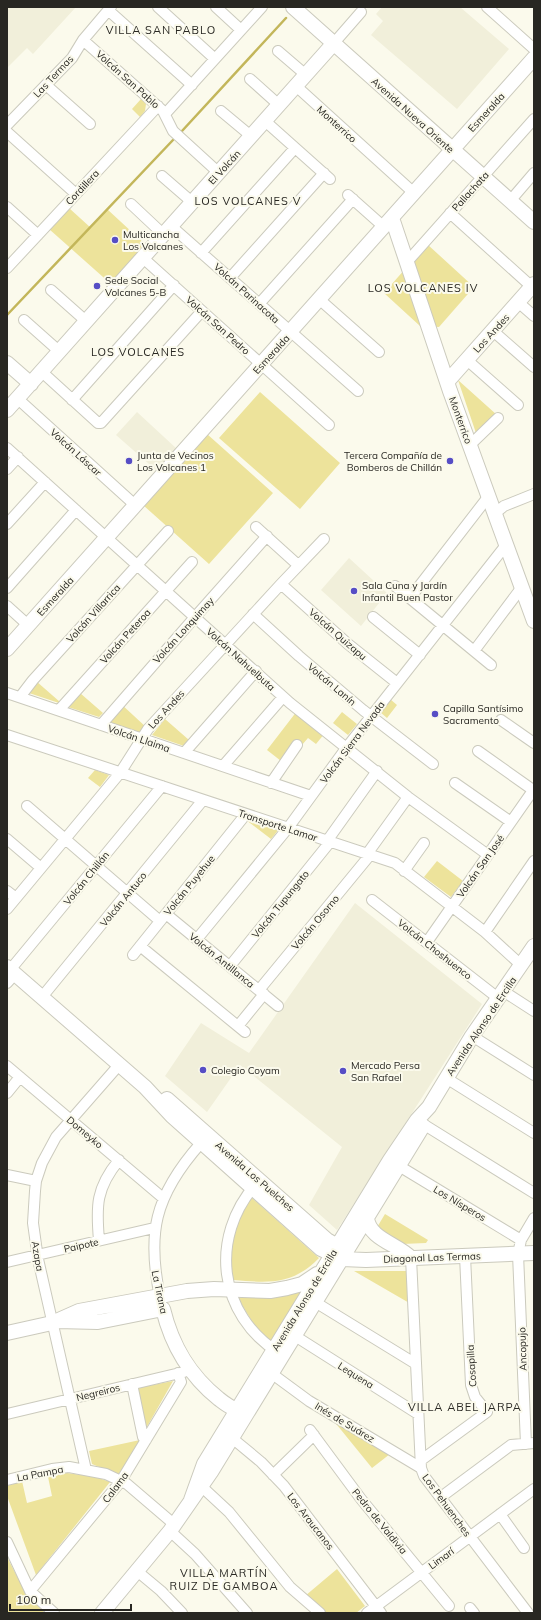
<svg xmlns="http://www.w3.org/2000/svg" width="541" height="1620" viewBox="0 0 541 1620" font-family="Mulish,sans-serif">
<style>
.built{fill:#f1efda}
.green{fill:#ede39b}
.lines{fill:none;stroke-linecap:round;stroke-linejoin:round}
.stream{stroke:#c3b65a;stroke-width:2.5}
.street-casing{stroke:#cbcabd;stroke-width:12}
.secondary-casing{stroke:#cbcabd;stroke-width:16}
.street{stroke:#fff;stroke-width:10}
.secondary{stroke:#fff;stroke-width:14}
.poi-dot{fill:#564dc5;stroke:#fbfaec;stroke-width:1.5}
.labels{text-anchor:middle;stroke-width:4;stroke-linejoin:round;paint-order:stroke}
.street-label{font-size:10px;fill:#282722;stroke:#fbfaec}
.poi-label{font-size:10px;fill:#282722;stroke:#fbfaec;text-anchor:start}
.neighbourhood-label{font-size:11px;letter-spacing:1px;fill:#282722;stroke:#fbfaec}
</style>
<rect width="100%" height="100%" fill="#fbfaec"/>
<path class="built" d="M7 7H76L33 54 27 48 7 68Z
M382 7H460L509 49 457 109 371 35 383 21 376 14Z
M137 412 177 449 157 471 116 435Z
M349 558 387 593 361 626 321 590Z
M355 903 482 1004 337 1230 309 1205 342 1147 240 1065 207 1112 165 1076 201 1023 249 1053Z"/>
<path class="green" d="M141 99 146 104 145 111 140 117 132 109Z
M69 208 91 228 107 209 147 246 112 285 49 229Z
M427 244 474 287 439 327 420 326 384 293Z
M458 380 497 415 477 436Z
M260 392 340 463 300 509 219 438Z
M207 434 273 493 209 564 143 505Z
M36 681 60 702 59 703 26 692Z
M80 693 103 713 99 717 68 707Z
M390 699 397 705 387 718 380 712Z
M120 703 147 728 144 734 104 721Z
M297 711 325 733 316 744 308 738 302 745 297 741 281 761 267 750Z
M342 712 357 724 348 735 333 723Z
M165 719 189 740 184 746 152 735Z
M95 770 109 775 100 787 88 778Z
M248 818 280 828 271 839 246 820Z
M437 861 463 881 451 897 424 877Z
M251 1197 319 1258C293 1285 269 1283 234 1280L231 1277C231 1246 232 1223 251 1197Z
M385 1214 428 1240 426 1243 402 1244 376 1229Z
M354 1271H409L411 1304Z
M302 1288 303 1292 275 1339 270 1341 254 1325 238 1298Z
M173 1381 144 1432 137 1388Z
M333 1420 390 1454 372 1468Z
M140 1440V1443L118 1475 92 1464 89 1451Z
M67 1473 96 1477 110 1482 36 1575 7 1496V1486L22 1481 27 1503 52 1496 48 1477Z
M7 1557 27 1596 45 1613H7Z
M337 1569 365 1606 356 1613H325L305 1596Z"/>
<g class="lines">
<path class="stream" d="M182 131 286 18
M7 315 173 140"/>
<defs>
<path id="street" d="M158 7 215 59
M216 7 241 30
M487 7 534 49
M108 10 192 85
M83 40 163 111 173 131 219 173
M334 43 361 12
M278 51 306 75
M250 79 279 105
M46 85 90 124
M296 86 414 193
M221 111 251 136
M166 113 262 7
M265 121 330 179
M7 125 72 58 83 40 111 7
M7 132 76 194
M162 176 192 202
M348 195 384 227
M510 201 534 173
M131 204 164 235
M7 207 38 235
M450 213 532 287
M171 226 358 391
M201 253 295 148
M143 258 329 425
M407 262 534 119
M7 268 158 106
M230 278 324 173
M51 290 87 322
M319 299 379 352
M518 302 534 316
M259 304 353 199
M24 320 60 352
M493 331 534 367
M467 360 518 405
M42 372 98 423H101L202 311
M18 399 135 505
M72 400 174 285
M470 445 498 418
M7 448 290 703 408 797 488 855
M7 469 18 457
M494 514 504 506 534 494
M7 524 45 482
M256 527 298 565
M281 584 348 644 397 683
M395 586 491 665
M7 588 76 510
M410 598 488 497
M7 606 28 625
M253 614 299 656 363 710 433 764
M373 617 420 655
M474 651 522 587
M7 693 311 796
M20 697 33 680 168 531
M59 710 192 562
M501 720 534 743
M101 725 195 617 267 536
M7 735 395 863 485 932 521 965
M478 751 533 790
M184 753 256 671
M223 766 283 697
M271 783 297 745
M455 783 511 822
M27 806 160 921
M7 839 41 868
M327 841 377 771
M367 854 408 797
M404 871 424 843
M7 891 16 898
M372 900 498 998
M7 909 120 773 148 729 281 584 324 539
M166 914 278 1006
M485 932 534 861
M197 939 288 828 347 747 506 545
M427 942 534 789
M140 946 245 1032
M133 955 246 814
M230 966 330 842
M10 970 162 786
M7 983 15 974
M259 990 370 855
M503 991 534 1011
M42 997 203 800
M238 1026 264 994
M472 1036 534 1075
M7 1066 163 1198
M446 1078 534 1133
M7 1093 20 1077
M423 1124 534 1193
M399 1166 521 1240
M7 1175 36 1181
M256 1184C209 1237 218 1315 279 1353
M99 1240C96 1206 96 1188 119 1160
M411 1258 421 1468 424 1476 528 1613
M7 1262 154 1228
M161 1302C146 1234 154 1196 201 1143
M315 1302 416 1364
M295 1336 418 1414
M271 1373 309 1401 421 1468
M132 1384 143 1437 146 1440
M7 1414 184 1372
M310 1430 361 1499 449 1606
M232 1438 261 1462 284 1486 381 1613
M526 1444 518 1254 521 1240 534 1218
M420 1461 487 1412 475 1397 471 1385 465 1256
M86 1470 38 1259 33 1223 35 1191 36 1181 42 1163 56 1137 119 1065
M273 1475 314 1435
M7 1480 52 1469 69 1467 106 1474 127 1484 175 1525
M201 1486 229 1512 290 1587 320 1613
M441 1497 511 1445 534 1443
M500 1514 524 1548
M170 1531 195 1554 247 1613
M7 1542 30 1591 54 1613
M137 1571 161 1591 182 1613
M30 1591 121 1481 181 1382 178 1373
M470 1608 474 1613
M367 1613 534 1489"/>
<path id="secondary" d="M293 7 534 222
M392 218 450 391 534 621
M7 363 31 384
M447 382 534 284
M7 410 334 43
M7 649 534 58
M7 967 145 1087 172 1116 321 1249 342 1259 366 1260 534 1253
M167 1099 327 1240 345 1250
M367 1218C369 1239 398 1244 411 1258
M57 1321 98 1322 163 1309C172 1346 189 1375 219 1399 227 1405 236 1413 247 1408
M7 1333 52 1323 79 1311 187 1291 214 1289 270 1291 287 1288 302 1284 317 1274
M191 1500 204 1464 390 1160 417 1120 429 1107 472 1036 534 946
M102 1613 170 1531 211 1472 423 1126"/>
</defs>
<use href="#street" class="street-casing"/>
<use href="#secondary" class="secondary-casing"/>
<use href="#street" class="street"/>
<use href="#secondary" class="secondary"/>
</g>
<g class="poi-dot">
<circle cx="115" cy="240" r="4"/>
<circle cx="97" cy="286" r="4"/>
<circle cx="129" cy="461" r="4"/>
<circle cx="450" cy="461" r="4"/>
<circle cx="354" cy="591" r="4"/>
<circle cx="435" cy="714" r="4"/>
<circle cx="203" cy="1070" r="4"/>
<circle cx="343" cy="1071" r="4"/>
</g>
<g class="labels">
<g class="street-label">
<text transform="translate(53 76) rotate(-47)" y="4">Las Termas</text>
<text transform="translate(128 79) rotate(42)" y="4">Volcán San Pablo</text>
<text transform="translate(486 112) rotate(-48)" y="4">Esmeralda</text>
<text transform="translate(413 115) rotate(42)" y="4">Avenida Nueva Oriente</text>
<text transform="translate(337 124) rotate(42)" y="4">Monterrico</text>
<text transform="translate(224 167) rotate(-48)" y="4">El Volcán</text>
<text transform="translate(82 187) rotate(-47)" y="4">Cordillera</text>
<text transform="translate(470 191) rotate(-48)" y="4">Pallachata</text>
<text transform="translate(247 293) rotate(42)" y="4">Volcán Parinacota</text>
<text transform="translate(218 325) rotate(42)" y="4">Volcán San Pedro</text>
<text transform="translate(491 333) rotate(-48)" y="4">Los Andes</text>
<text transform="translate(271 354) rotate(-48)" y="4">Esmeralda</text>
<text transform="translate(461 420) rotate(70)" y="4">Monterrico</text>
<text transform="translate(76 452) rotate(42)" y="4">Volcán Láscar</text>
<text transform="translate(55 596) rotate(-48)" y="4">Esmeralda</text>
<text transform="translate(93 613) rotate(-48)" y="4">Volcán Villarrica</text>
<text transform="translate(183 630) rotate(-48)" y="4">Volcán Lonquimay</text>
<text transform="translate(338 634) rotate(41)" y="4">Volcán Quizapu</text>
<text transform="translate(125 636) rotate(-48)" y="4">Volcán Peteroa</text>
<text transform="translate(241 659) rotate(42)" y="4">Volcán Nahuelbuta</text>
<text transform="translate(332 684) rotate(40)" y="4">Volcán Lanín</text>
<text transform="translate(166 709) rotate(-48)" y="4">Los Andes</text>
<text transform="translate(139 738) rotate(19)" y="4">Volcán Llaima</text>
<text transform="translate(352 742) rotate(-53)" y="4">Volcán Sierra Nevada</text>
<text transform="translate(278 825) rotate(18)" y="4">Transporte Lamar</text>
<text transform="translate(480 866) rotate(-55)" y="4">Volcán San José</text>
<text transform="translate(86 878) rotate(-51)" y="4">Volcán Chillán</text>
<text transform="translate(189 885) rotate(-51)" y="4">Volcán Puyehue</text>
<text transform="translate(123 899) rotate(-51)" y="4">Volcán Antuco</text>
<text transform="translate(280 904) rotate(-51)" y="4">Volcán Tupungato</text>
<text transform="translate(315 922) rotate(-50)" y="4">Volcán Osorno</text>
<text transform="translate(435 949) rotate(38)" y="4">Volcán Choshuenco</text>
<text transform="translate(222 960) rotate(39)" y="4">Volcán Antillanca</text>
<text transform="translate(481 1026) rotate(-56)" y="4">Avenida Alonso de Ercilla</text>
<text transform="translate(85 1132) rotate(40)" y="4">Domeyko</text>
<text transform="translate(255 1176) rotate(41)" y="4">Avenida Los Puelches</text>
<text transform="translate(460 1203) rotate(31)" y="4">Los Nísperos</text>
<text transform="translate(81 1245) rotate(-13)" y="4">Paipote</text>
<text transform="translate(38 1256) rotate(80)" y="4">Azapa</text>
<text transform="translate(432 1257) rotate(-2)" y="4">Diagonal Las Termas</text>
<text transform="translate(160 1292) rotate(78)" y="4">La Tirana</text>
<text transform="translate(304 1300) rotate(-59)" y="4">Avenida Alonso de Ercilla</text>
<text transform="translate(522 1349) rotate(-92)" y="4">Ancopujo</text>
<text transform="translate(471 1366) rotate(-94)" y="4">Cosapilla</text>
<text transform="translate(356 1375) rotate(32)" y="4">Lequena</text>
<text transform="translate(98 1392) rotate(-14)" y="4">Negreiros</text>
<text transform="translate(345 1422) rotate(31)" y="4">Inés de Suárez</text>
<text transform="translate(40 1473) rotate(-11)" y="4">La Pampa</text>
<text transform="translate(115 1487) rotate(-53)" y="4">Calama</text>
<text transform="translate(447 1505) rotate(54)" y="4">Los Pehuenches</text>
<text transform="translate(311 1521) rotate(52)" y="4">Los Araucanos</text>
<text transform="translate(380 1521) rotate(51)" y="4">Pedro de Valdivia</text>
<text transform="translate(441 1558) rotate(-36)" y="4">Limarí</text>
</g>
<g class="poi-label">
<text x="123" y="238">Multicancha<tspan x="123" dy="12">Los Volcanes</tspan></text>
<text x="105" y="284">Sede Social<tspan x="105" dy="12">Volcanes 5-B</tspan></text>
<text x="137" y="459">Junta de Vecinos<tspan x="137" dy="12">Los Volcanes 1</tspan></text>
<text x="442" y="459" text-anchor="end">Tercera Compañía de<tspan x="442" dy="12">Bomberos de Chillán</tspan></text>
<text x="362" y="589">Sala Cuna y Jardín<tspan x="362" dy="12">Infantil Buen Pastor</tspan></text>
<text x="443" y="712">Capilla Santísimo<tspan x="443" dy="12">Sacramento</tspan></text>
<text x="351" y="1069">Mercado Persa<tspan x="351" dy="12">San Rafael</tspan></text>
<text x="211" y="1074">Colegio Coyam</text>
</g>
<g class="neighbourhood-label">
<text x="161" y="34">VILLA SAN PABLO</text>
<text x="248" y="205">LOS VOLCANES V</text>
<text x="423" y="292">LOS VOLCANES IV</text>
<text x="138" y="356">LOS VOLCANES</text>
<text x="465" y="1411">VILLA ABEL JARPA</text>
<text x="224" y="1577">VILLA MARTÍN<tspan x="224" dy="13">RUIZ DE GAMBOA</tspan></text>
</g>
</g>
<rect width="541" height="1620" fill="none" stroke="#282722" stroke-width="16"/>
<path d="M10 1604v6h121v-6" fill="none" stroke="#282722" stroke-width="2"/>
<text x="16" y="1604" font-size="12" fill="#282722" stroke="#fbfaec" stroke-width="3" paint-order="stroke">100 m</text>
</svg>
